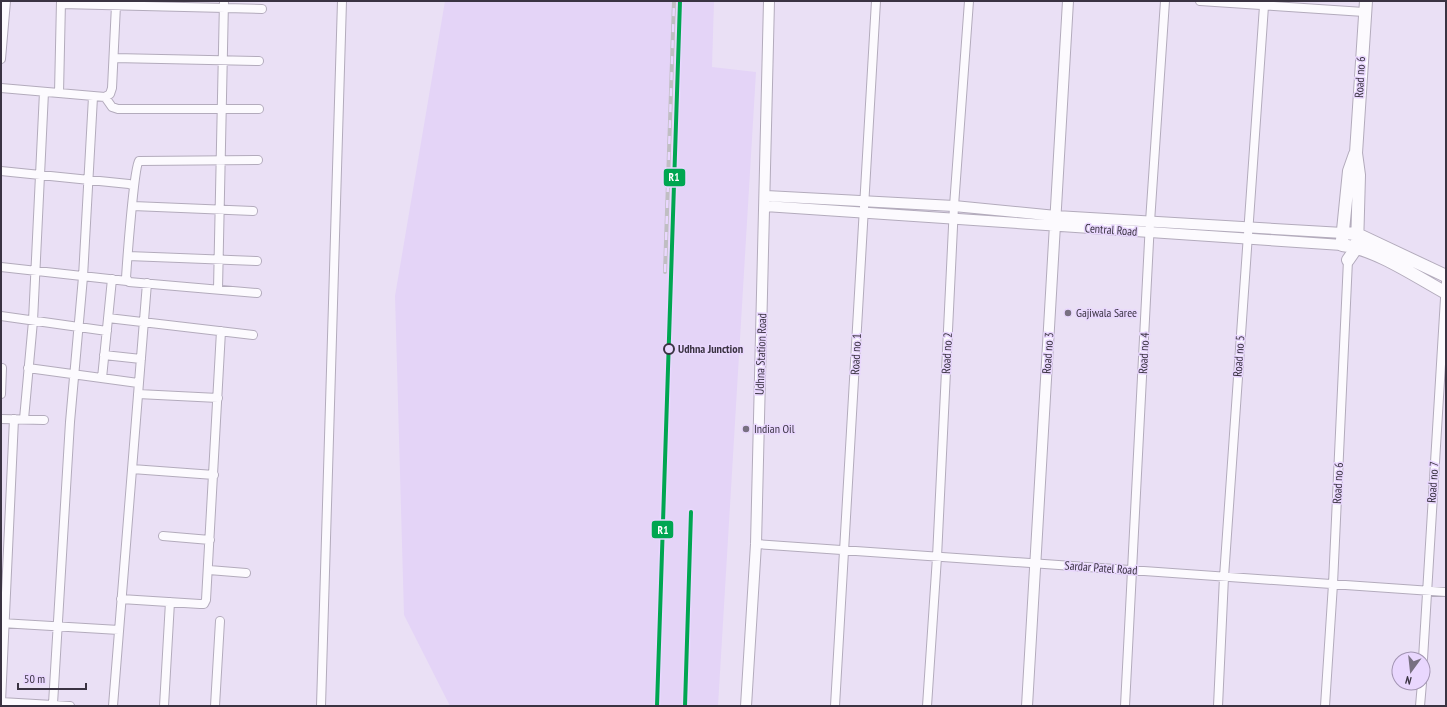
<svg xmlns="http://www.w3.org/2000/svg" width="1447" height="707" viewBox="0 0 1447 707" font-family="'PT Sans Narrow',sans-serif">
<style>
.built{fill:#e4d4f7}
.lines{fill:none;stroke-linecap:round;stroke-linejoin:round}
.minor-casing{stroke:#b3abbc;stroke-width:10}
.tertiary-casing{stroke:#b3abbc;stroke-width:12}
.secondary-casing{stroke:#b3abbc;stroke-width:14}
.minor{stroke:#fcfafe;stroke-width:8}
.tertiary{stroke:#fcfafe;stroke-width:10}
.secondary{stroke:#fcfafe;stroke-width:12}
.rail-casing{stroke:#c0bec3;stroke-width:4}
.rail{stroke:#e9d7fe;stroke-width:2.5;stroke-dasharray:8;stroke-linecap:butt}
.rail-1-casing{stroke:#e9d7fe;stroke-width:7}
.rail-1{stroke:#00a651;stroke-width:4}
.poi-dot{fill:#787081;stroke:#e9d7fe;stroke-width:1.5}
.stop-dot{fill:#e9d7fe;stroke:#3a3342;stroke-width:2}
.labels{text-anchor:middle;stroke-width:3;stroke-linejoin:round;paint-order:stroke}
.street-label{font-size:12px;fill:#3a3342;stroke:#e9d7fe}
.poi-label{font-size:12px;fill:#3a3342;stroke:#e9d7fe;text-anchor:start}
.stop-label{font-size:12px;font-weight:bold;fill:#3a3342;stroke:#e9d7fe;text-anchor:start}
.line-badge{stroke:#e9d7fe;stroke-width:1.5}
.badge-label{font-size:11px;text-anchor:middle;font-weight:bold;fill:#fff}
</style>
<rect width="100%" height="100%" fill="#eae0f5"/>
<path class="built" d="M445 1H714L712 67 756 72 718 706H450L404 615 395 296Z"/>
<g class="lines">
<defs>
<path id="minor" d="M1200 1 1364 12
M61 4 262 9
M114 58 259 61
M1 59 6 1
M1 88 105 97 110 94 112 88 116 5
M59 93 61 1
M105 97 112 107 118 109H259
M1 171 129 184 134 186
M133 206 253 211
M128 256 257 261
M1 267 127 281
M218 289 224 1
M257 293 129 282 126 278C127 262 134 167 139 161L258 160
M1 316 107 331
M108 318 253 335
M104 355 141 359
M28 368 138 383
M102 378 112 279
M1 394 2 368
M138 394 218 398
M1 419 44 420
M24 419 33 321 44 92
M132 469 214 475
M163 536 210 540
M756 544 1446 592
M209 570 246 573
M121 599 200 604H204L206 600 221 331
M1 623 119 630
M1423 659 1446 282
M1 702 14 419
M1 702 70 706
M53 704 70 422 83 277 93 97
M113 706 147 283
M164 706 170 602
M215 706 220 621
M321 706 342 1
M835 706 876 1
M927 706 937 557 954 206 969 1
M1125 706 1150 222 1165 1
M1218 706 1224 577 1264 6
M1325 706 1333 584 1348 260
M1420 706 1422 683"/>
<path id="tertiary" d="M766 196 954 206 1056 216 1343 233
M765 206 1342 245
M746 706 756 544 769 1
M1027 706 1068 1"/>
<path id="secondary" d="M1343 233 1357 234 1446 276
M1342 240 1349 171 1355 154
M1342 245C1376 249 1415 276 1446 293
M1348 260 1357 247 1359 175 1356 153 1366 1"/>
</defs>
<use href="#minor" class="minor-casing"/>
<use href="#tertiary" class="tertiary-casing"/>
<use href="#secondary" class="secondary-casing"/>
<use href="#minor" class="minor"/>
<use href="#tertiary" class="tertiary"/>
<use href="#secondary" class="secondary"/>
<defs>
<path id="rail" d="M665 272 674 1
M657 706 680 1"/>
</defs>
<use href="#rail" class="rail-casing"/>
<use href="#rail" class="rail"/>
<defs>
<path id="rail-1" d="M657 706 680 1
M685 706 691 512"/>
</defs>
<use href="#rail-1" class="rail-1-casing"/>
<use href="#rail-1" class="rail-1"/>
</g>
<g class="poi-dot">
<circle cx="1068" cy="313" r="4"/>
<circle cx="746" cy="429" r="4"/>
</g>
<circle class="stop-dot" cx="669" cy="349" r="5"/>
<g class="labels">
<g class="street-label">
<text transform="translate(1360 77) rotate(-87)" y="4">Road no 6</text>
<text transform="translate(1111 230) rotate(4)" y="4">Central Road</text>
<text transform="translate(947 353) rotate(-87)" y="4">Road no 2</text>
<text transform="translate(1048 353) rotate(-86)" y="4">Road no 3</text>
<text transform="translate(1144 353) rotate(-87)" y="4">Road no 4</text>
<text transform="translate(761 354) rotate(-88)" y="4">Udhna Station Road</text>
<text transform="translate(856 354) rotate(-87)" y="4">Road no 1</text>
<text transform="translate(1239 356) rotate(-86)" y="4">Road no 5</text>
<text transform="translate(1433 482) rotate(-86)" y="4">Road no 7</text>
<text transform="translate(1338 483) rotate(-87)" y="4">Road no 6</text>
<text transform="translate(1101 568) rotate(4)" y="4">Sardar Patel Road</text>
</g>
<g class="poi-label">
<text x="1076" y="317">Gajiwala Saree</text>
<text x="754" y="433">Indian Oil</text>
</g>
<g class="stop-label">
<text x="678" y="353">Udhna Junction</text>
</g>
</g>
<g class="line-badge">
<rect x="663" y="168" width="23" height="19" rx="4" fill="#00a651"/>
<rect x="651" y="520" width="23" height="19" rx="4" fill="#00a651"/>
</g>
<g class="badge-label">
<text x="674" y="181">R1</text>
<text x="663" y="534">R1</text>
</g>
<rect width="1447" height="707" fill="none" stroke="#3a3342" stroke-width="4"/>
<g transform="translate(1411 671) rotate(195)"><circle r="19" fill="#e9d7fe" stroke="#a395b3"/>
<path d="M0-3L7 15L0 10L-7 15Z" fill="#787081"/>
<text y="-6" font-size="11" font-weight="bold" text-anchor="middle" fill="#3a3342">N</text>
</g>
<path d="M18 683v6h68v-6" fill="none" stroke="#3a3342" stroke-width="2"/>
<text x="24" y="683" font-size="12" fill="#3a3342" stroke="#e9d7fe" stroke-width="3" paint-order="stroke">50 m</text>
</svg>
